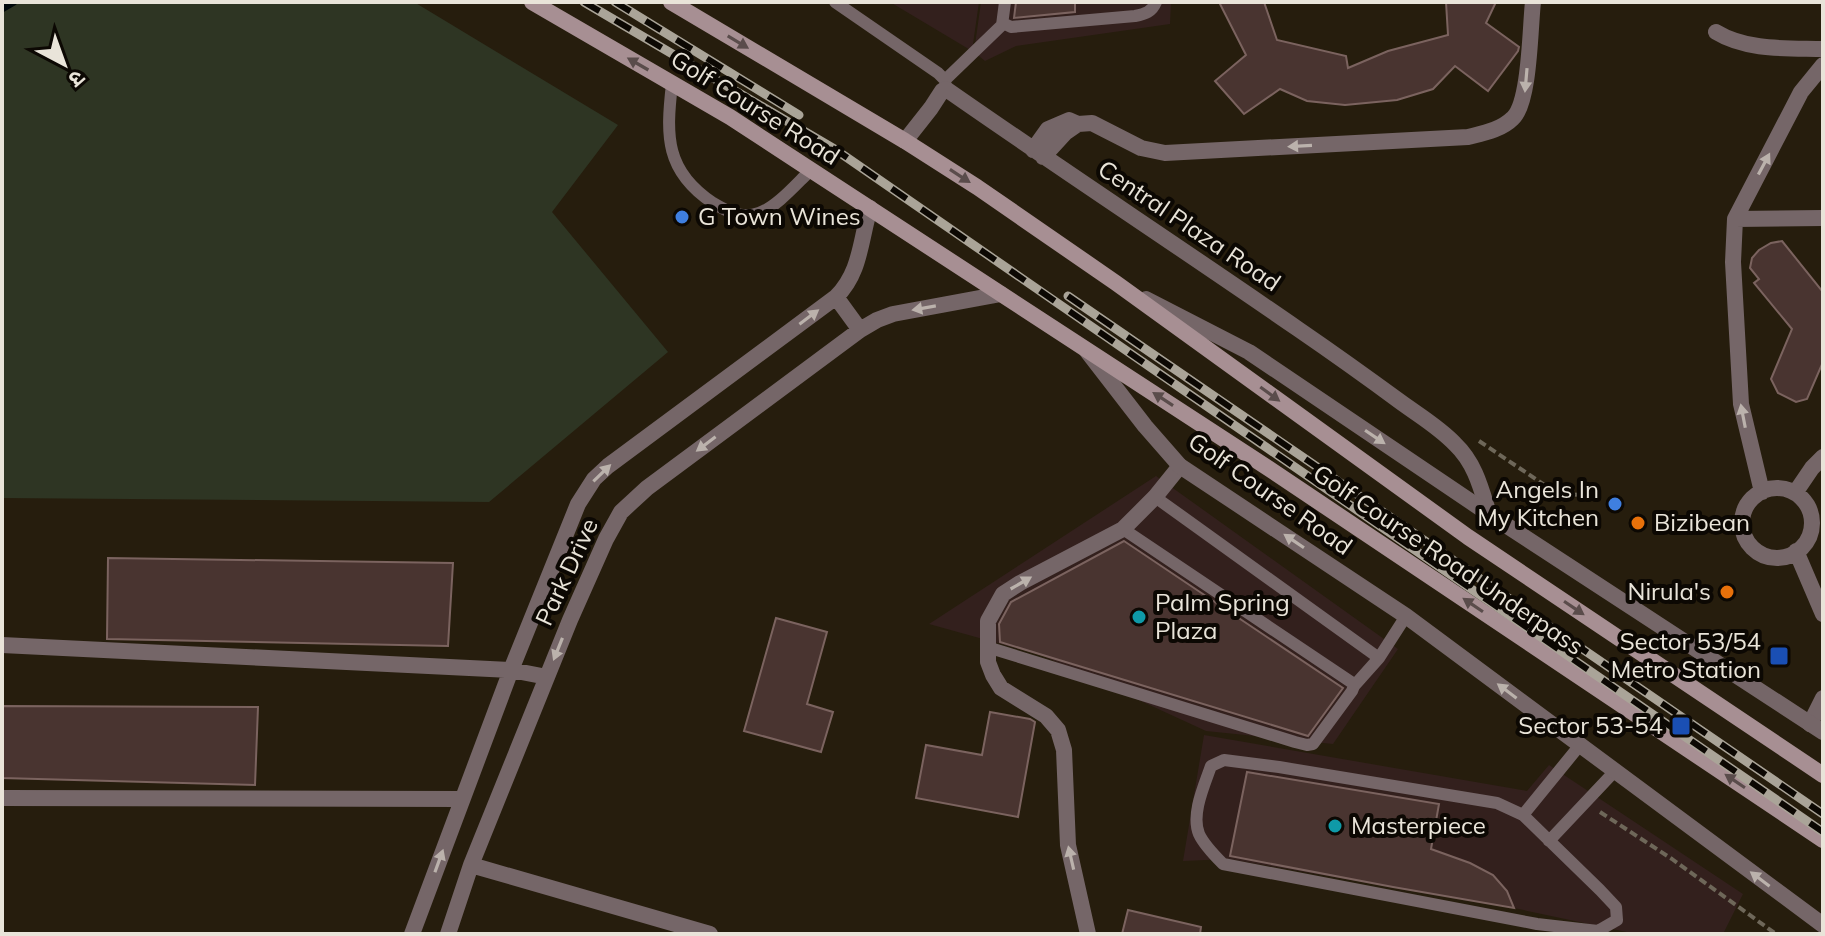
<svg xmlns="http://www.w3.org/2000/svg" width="1825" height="936" viewBox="0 0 1825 936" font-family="Mulish,'Noto Sans Devanagari',sans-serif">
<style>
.commercial{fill:#33201d}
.green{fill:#2e3523}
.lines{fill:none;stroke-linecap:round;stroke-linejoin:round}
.stream{stroke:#00080a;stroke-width:7}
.building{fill:#493430;stroke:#7b635f;stroke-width:2}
.path{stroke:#6e6759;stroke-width:4;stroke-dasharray:8 4;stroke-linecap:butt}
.service{stroke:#756668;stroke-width:12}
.minor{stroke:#756668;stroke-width:16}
.tertiary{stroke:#756668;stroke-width:16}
.secondary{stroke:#a78f93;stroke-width:16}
.rail-casing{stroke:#aaa498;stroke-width:9}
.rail{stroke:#0c0803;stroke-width:6;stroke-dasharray:18;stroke-linecap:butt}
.oneway{fill:#5a4c4b}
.oneway2{fill:#bbb2ac}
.shop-dot{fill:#3f7fe0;stroke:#0c0803;stroke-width:3}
.food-dot{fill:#e8710a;stroke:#0c0803;stroke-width:3}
.culture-dot{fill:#0f9aa8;stroke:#0c0803;stroke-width:3}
.transit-dot{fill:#1a4fb4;stroke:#0c0803;stroke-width:3}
.labels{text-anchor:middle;stroke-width:8;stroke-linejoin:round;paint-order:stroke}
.street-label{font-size:24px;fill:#e9e4d9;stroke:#0c0803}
.poi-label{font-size:24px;fill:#e9e4d9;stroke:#0c0803;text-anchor:start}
</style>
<rect width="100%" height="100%" fill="#261d0d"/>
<path class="commercial" d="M890 2H979L972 51Z
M981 2H1171L1170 24 1016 46 985 61 974 52Z
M1156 476 1398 649 1333 744 1206 731 1041 655 929 624Z
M1204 735 1527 791 1549 765 1743 894 1723 934H1636L1514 908 1229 859 1183 861Z"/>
<path class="green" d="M2 2H414L618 125 552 212 668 352 489 502 2 498Z"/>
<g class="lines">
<path class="stream" d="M2 9 14 2"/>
</g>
<path class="building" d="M1016 2H1075V12L1014 18Z
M1219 2H1264L1277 40 1346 56 1348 68 1388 51 1448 35 1446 2H1496L1486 23 1519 47 1518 51 1488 91 1455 66 1433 89 1397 100 1345 105 1307 101 1280 89 1244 114 1215 81 1246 55Z
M1782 241 1823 292V362L1807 399 1796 402 1778 393 1771 379 1792 329 1754 283 1759 279 1750 268 1752 258 1759 250 1771 243Z
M1124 541 1343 688 1308 736 1000 642 999 624 1011 602Z
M108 558 453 563 448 646 107 639Z
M776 618 827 632 807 704 833 712 821 752 744 731Z
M2 706 258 707 255 785 2 778Z
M990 712 1030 719 1035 722 1018 817 916 798 926 745 982 755Z
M1247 772 1439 804 1431 849 1470 863 1493 875 1507 891 1514 908 1393 887 1230 856Z
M1128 910 1201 927 1200 934H1122Z"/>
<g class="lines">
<path class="path" d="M1479 441 1558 494 1586 495 1590 497
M1600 812 1672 859 1776 934"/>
<path class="service" d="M835 2 938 73 945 80 946 89
M1003 23 1011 27 1135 16C1145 14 1152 12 1156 2
M945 80 1002 25 1005 2
M672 84C666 136 665 171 713 203 728 212 741 219 759 213 777 207 797 183 811 170
M1155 497 1379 658 1406 616
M987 647 1295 742 1307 745 1313 744 1352 691 1354 686 1351 682 1123 529
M1354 686 1379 658
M1224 760 1279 767 1497 803 1523 815 1600 890 1616 907 1617 920 1598 931 1537 924 1223 864C1215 856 1204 845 1199 834 1191 814 1204 786 1211 766Z
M1523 815 1580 745
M1549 841 1615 771"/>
<path class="minor" d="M1716 32C1747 51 1788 48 1823 49
M905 141 931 108 942 91 946 89C1062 170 1181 248 1298 329 1333 353 1368 378 1402 403 1420 416 1440 428 1455 444 1475 463 1481 488 1489 514
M1033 150 1048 129 1069 120 1078 124 1092 123 1141 148 1165 153 1468 137C1484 133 1501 130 1513 118 1530 102 1530 27 1533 2
M1043 157 1065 133 1078 124
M1735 219 1823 218
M836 297 860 330
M1742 523a35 35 0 1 1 70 0a35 35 0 1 1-70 0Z
M1762 492 1741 404 1733 262 1735 219 1801 92 1823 65
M1795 493 1812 468 1823 457
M1796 551 1823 614
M2 645 511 670 547 677
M1810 724 1823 698
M2 798 462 799
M471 865 710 934
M412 934 511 670 578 504 594 479 608 466 836 297C861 272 860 241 870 208
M448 934 471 865 570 620 606 539 621 512 647 488 860 330 877 320 893 314 1001 294
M1088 934 1068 845 1064 750 1058 730 1046 716 1001 688 993 675 988 662V621L1003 594 1020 583 1123 529 1155 497 1180 466"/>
<path class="tertiary" d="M1146 299 1249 352 1489 514 1823 732
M1087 351 1145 426 1180 466 1406 616 1823 925"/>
<path class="secondary" d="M532 2 730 117 811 170 1268 468 1823 840
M671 2 905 141 977 187 1116 283 1468 537 1823 775"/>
<defs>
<path id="rail" d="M584 2 836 150 1823 832
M615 2 799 115
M1068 296 1823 814"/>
</defs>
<use href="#rail" class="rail-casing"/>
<use href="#rail" class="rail"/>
</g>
<defs><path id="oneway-solid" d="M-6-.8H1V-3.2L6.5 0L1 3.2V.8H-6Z" transform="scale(2)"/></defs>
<g class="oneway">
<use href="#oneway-solid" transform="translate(738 42) rotate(31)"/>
<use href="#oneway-solid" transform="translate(638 64) rotate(-150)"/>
<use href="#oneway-solid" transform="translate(960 176) rotate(33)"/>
<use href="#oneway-solid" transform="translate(1270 394) rotate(36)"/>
<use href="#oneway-solid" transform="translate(1163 399) rotate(-147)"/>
<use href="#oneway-solid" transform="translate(1473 605) rotate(-146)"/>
<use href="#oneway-solid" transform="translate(1574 608) rotate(34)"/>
<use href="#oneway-solid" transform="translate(1735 781) rotate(-146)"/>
</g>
<g class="oneway2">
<use href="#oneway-solid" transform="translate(1526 80) rotate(95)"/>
<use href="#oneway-solid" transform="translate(1300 146) rotate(177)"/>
<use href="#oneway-solid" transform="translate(1764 164) rotate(-62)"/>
<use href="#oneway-solid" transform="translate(924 308) rotate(170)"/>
<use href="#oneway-solid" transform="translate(809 317) rotate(-37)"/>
<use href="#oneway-solid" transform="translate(1743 416) rotate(-101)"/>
<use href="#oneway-solid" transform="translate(1375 437) rotate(34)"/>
<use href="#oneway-solid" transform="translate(706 444) rotate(143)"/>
<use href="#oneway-solid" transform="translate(602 473) rotate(-44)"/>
<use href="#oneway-solid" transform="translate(1294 541) rotate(-146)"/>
<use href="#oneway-solid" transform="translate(1021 583) rotate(-30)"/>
<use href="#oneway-solid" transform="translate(558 649) rotate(112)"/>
<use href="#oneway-solid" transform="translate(1507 691) rotate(-143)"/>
<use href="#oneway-solid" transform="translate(1071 858) rotate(-103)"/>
<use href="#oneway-solid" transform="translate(439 861) rotate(-70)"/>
<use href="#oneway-solid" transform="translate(1760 879) rotate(-143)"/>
</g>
<g class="shop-dot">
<circle cx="682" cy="217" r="8"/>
<circle cx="1615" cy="504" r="8"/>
</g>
<g class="food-dot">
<circle cx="1638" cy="523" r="8"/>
<circle cx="1727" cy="592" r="8"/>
</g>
<g class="culture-dot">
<circle cx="1139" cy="617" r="8"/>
<circle cx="1335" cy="826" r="8"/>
</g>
<g class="transit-dot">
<rect x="1769" y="646" width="20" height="20" rx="4"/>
<rect x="1671" y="716" width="20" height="20" rx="4"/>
</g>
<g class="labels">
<g class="street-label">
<text transform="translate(755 108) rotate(32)" y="8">Golf Course Road</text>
<text transform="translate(1189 226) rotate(34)" y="8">Central Plaza Road</text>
<text transform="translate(1270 494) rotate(35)" y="8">Golf Course Road</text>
<text transform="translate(1448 560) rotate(34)" y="8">Golf Course Road Underpass</text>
<text transform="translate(567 572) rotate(-65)" y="8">Park Drive</text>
</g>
<g class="poi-label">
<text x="698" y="225">G Town Wines</text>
<text x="1599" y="498" text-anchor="end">Angels In<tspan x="1599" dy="28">My Kitchen</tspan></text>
<text x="1654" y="531">Bizibean</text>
<text x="1711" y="600" text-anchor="end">Nirula's</text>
<text x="1155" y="611">Palm Spring<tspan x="1155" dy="28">Plaza</tspan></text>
<text x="1761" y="650" text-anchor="end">Sector 53/54<tspan x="1761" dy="28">Metro Station</tspan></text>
<text x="1663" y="734" text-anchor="end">Sector 53-54</text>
<text x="1351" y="834">Masterpiece</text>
</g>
</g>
<rect width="1825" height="936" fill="none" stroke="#e9e4d9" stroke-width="8"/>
<g transform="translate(64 64) rotate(139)" stroke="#0c0803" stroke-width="6" paint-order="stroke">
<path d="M0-6L14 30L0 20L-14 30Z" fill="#e9e4d9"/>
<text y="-12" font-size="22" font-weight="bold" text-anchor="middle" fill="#e9e4d9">उ</text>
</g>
</svg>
